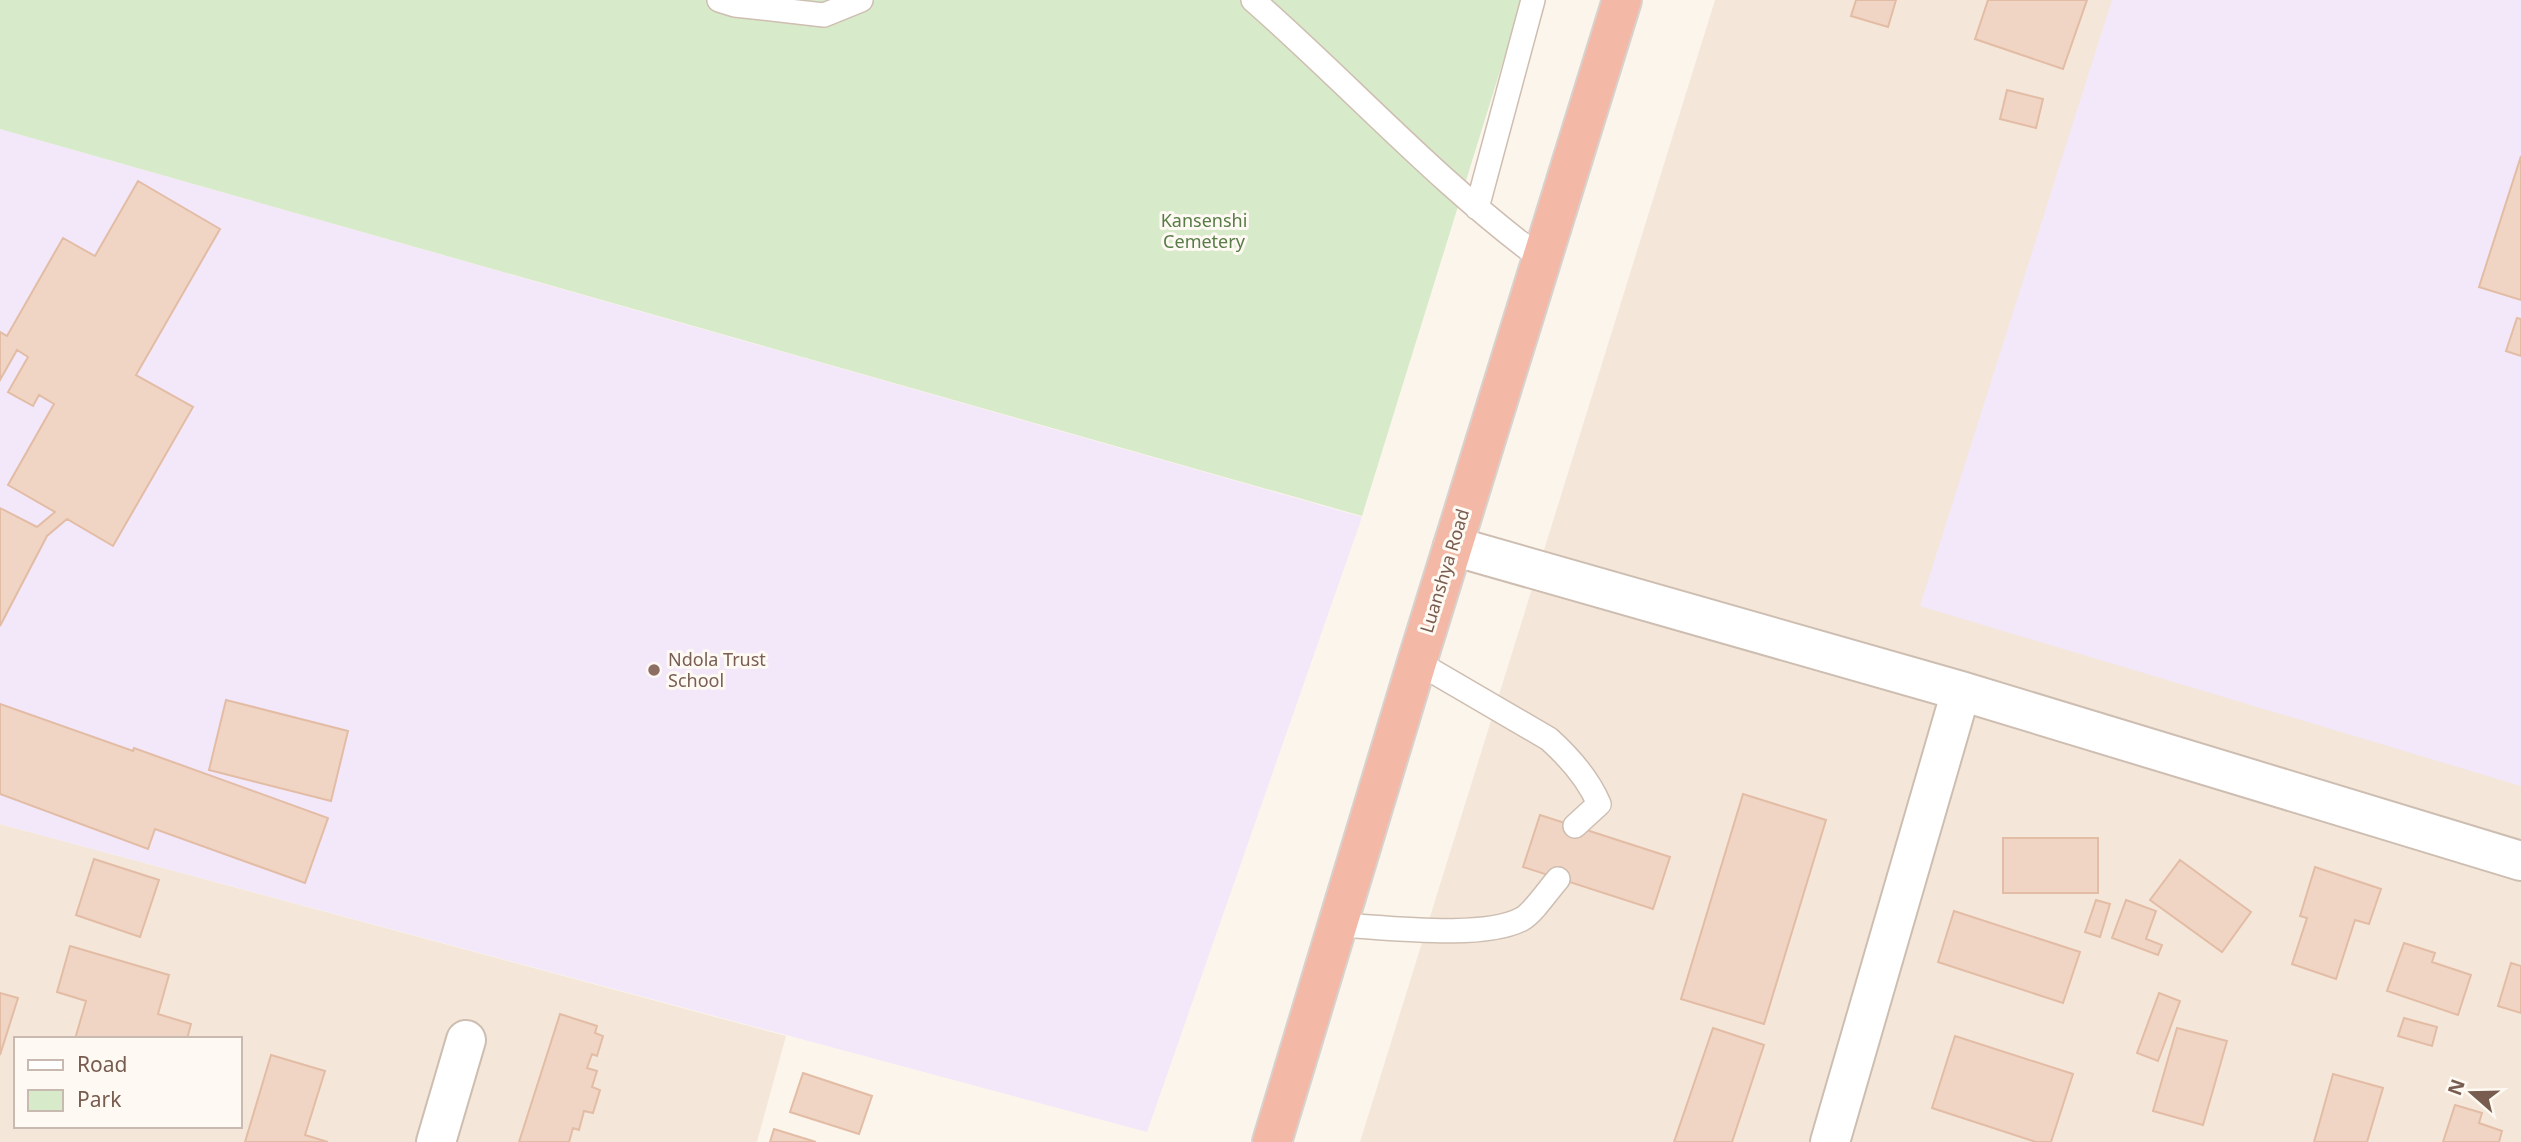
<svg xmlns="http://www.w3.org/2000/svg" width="2521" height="1142" viewBox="0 0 2521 1142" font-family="'Noto Sans',sans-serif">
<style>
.residential{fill:#f4e7da;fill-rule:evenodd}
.education{fill:#f2e8f9}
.green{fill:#d7eaca}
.building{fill:#f0d5c4;stroke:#e3bca5;stroke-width:2}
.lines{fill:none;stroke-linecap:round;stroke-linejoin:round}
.lane-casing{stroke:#cebeb1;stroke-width:26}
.street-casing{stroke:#cebeb1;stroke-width:42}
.highway-casing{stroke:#d9d1ce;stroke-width:42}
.lane{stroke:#fff;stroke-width:23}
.street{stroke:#fff;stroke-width:38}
.highway{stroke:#f3b9a6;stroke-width:38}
.education-dot{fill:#8d6e63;stroke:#fef9f2;stroke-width:2.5}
.labels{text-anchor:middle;stroke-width:6;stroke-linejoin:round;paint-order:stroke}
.park-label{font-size:18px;fill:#577c47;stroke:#fef9f2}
.street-label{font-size:18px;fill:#775c4f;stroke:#fef9f2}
.education-label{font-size:18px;fill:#785e54;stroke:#fef9f2;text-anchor:start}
</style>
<rect width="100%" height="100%" fill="#fcf5ec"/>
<path class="residential" d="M1715 0H2521V1142H1360Z
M0 824 786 1036 757 1142H0ZM16 1039H240V1126H16Z"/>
<path class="education" d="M2112 0H2521V786L1920 606Z
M0 129 1362 517 1147 1132 0 824Z"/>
<path class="green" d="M0 0H1522L1362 516 0 129Z"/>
<path class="building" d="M1856 0H1896L1888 27 1851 16Z
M1988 0H2087L2063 69 1975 39Z
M2007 90 2043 99 2036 128 2000 119Z
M2521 156V300L2479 287Z
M138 181 220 229 136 375 193 407 113 546 67 519 47 536 0 626V508L37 527 55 512 8 485 54 404 39 395 33 406 8 392 28 357 17 350 0 380V332L7 336 63 238 95 256Z
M2517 318 2521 319V356L2506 351Z
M226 700 348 731 331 801 209 770Z
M0 704 133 751 134 748 328 818 305 883 155 829 148 849 0 794Z
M1743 794 1826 820 1764 1024 1681 999Z
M1540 815 1670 857 1653 909 1523 867Z
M2003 838H2098V893H2003Z
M94 859 159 880 140 937 76 915Z
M2180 860 2251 912 2222 952 2150 900Z
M2315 867 2381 889 2369 924 2355 920 2336 979 2292 964 2307 918 2300 916Z
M2096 900 2110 904 2100 937 2085 932Z
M2126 900 2156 911 2146 939 2162 945 2158 955 2112 938Z
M1954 911 2080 952 2063 1003 1938 962Z
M2404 943 2435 953 2432 962 2471 975 2458 1015 2387 991Z
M70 946 169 975 158 1014 191 1024 187 1039H75L86 1001 57 992Z
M2511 963 2521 966V1013L2498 1006Z
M0 993 18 998 0 1055Z
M2159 993 2180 1001 2158 1061 2137 1053Z
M560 1014 597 1026 595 1033 603 1036 597 1056 592 1054 587 1068 597 1071 592 1087 600 1090 593 1113 584 1111 579 1130 573 1128 569 1142H519Z
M2404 1018 2437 1027 2432 1046 2398 1036Z
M1713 1028 1764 1045 1732 1142H1674Z
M2177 1028 2227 1041 2203 1125 2153 1111Z
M1955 1036 2073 1074 2051 1142H2036L1932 1108Z
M271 1055 325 1071 305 1135 328 1142H245Z
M803 1073 872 1096 859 1134 790 1112Z
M2333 1074 2383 1088 2367 1142H2314Z
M2455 1105 2482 1113 2479 1123 2502 1131 2499 1142H2443Z
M774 1129 816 1142H770Z"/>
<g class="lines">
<defs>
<path id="lane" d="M719 0 735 5 824 15 861 0
M1253 0C1351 86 1438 183 1543 260
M1477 208 1533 0
M1417 662 1549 739C1570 758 1588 778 1599 804L1575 826
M1339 925C1384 927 1483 940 1522 919 1533 913 1549 889 1558 879"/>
<path id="street" d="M1453 546 1961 691 2521 861
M436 1142 466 1040
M1830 1142 1961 691"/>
<path id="highway" d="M1272 1142 1417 662 1622 0"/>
</defs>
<use href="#lane" class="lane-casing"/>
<use href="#street" class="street-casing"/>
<use href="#highway" class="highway-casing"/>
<use href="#lane" class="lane"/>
<use href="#street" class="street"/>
<use href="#highway" class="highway"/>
</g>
<circle class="education-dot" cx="654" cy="670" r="7"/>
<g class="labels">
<g class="park-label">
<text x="1204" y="227">Kansenshi<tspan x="1204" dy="21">Cemetery</tspan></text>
</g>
<g class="street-label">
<text transform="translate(1445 571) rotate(-73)" y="6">Luanshya Road</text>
</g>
<g class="education-label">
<text x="668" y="666">Ndola Trust<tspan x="668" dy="21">School</tspan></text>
</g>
</g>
<rect x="14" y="1037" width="228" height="91" fill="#fef9f2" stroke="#c8bab1" stroke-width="2"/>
<rect x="28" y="1060" width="35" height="10" fill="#ffffff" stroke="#c8bab1" stroke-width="2"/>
<text x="77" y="1072" font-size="21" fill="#775c4f">Road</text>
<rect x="28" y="1090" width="35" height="21" fill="#d7eaca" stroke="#c8bab1" stroke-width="2"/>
<text x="77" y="1107" font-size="21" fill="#775c4f">Park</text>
<g transform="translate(2472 1093) rotate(290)" stroke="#fef9f2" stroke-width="5" paint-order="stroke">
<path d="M0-5L12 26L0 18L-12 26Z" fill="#775c4f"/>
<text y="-10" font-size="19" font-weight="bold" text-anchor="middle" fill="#775c4f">N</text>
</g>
</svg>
